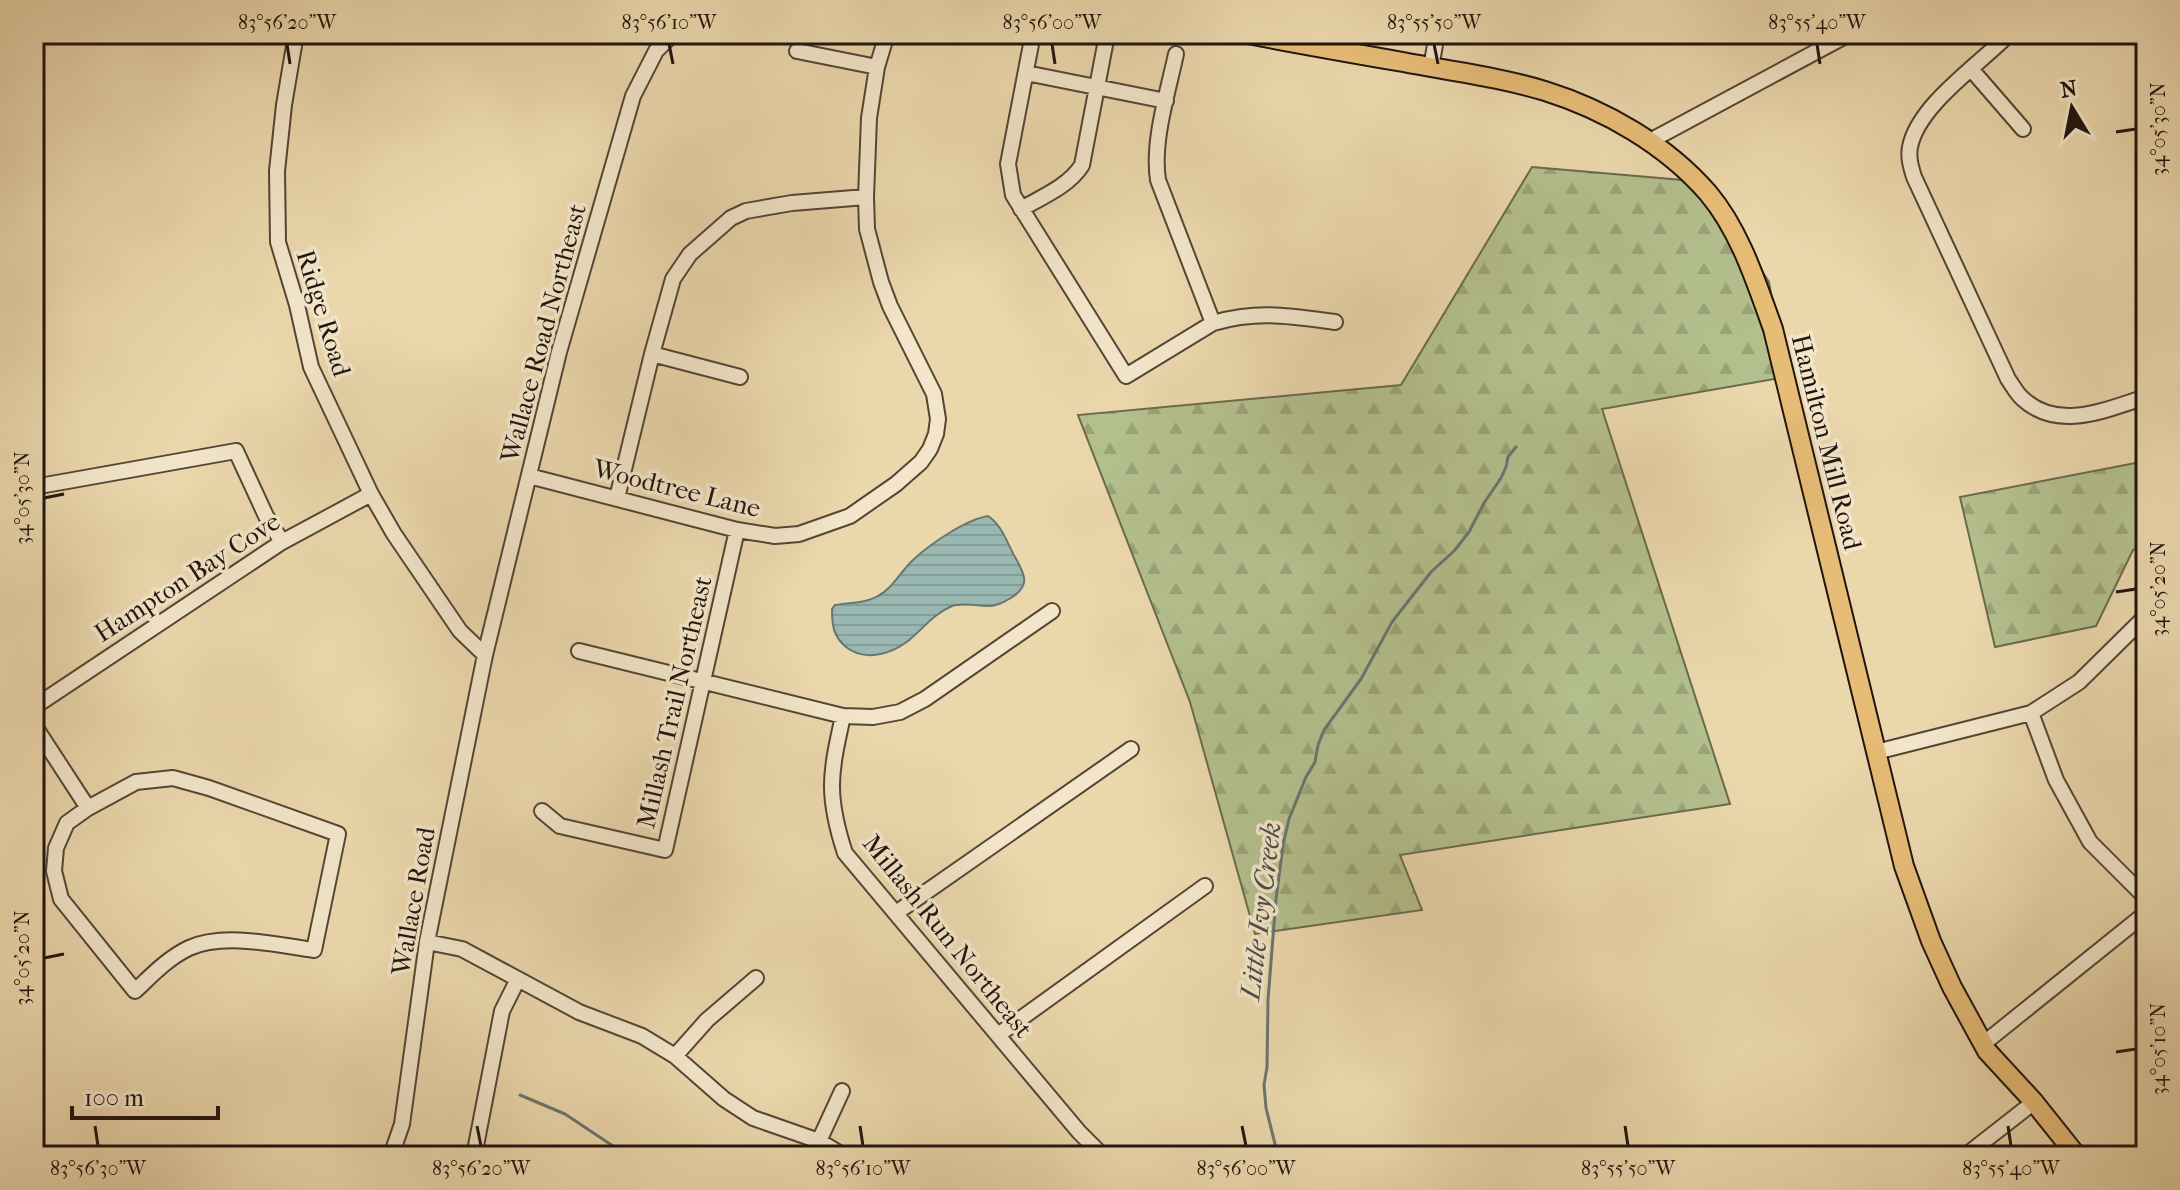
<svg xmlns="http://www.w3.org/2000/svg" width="2180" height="1190" viewBox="0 0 2180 1190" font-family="'IM FELL French Canon',serif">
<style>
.forest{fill:url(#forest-firs);stroke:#6a6a4e;stroke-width:2}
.water{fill:url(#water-rules);stroke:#697670;stroke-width:2}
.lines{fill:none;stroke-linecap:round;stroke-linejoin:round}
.stream{stroke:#697670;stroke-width:3}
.minor-casing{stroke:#544536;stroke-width:18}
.major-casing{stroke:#21140f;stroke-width:22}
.minor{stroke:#f2e5c9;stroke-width:14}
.major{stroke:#e6bc76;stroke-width:18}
.ticks{fill:none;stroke:#21140f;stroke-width:3}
.labels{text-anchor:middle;stroke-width:7;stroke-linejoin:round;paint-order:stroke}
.street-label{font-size:26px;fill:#21140f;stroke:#f2e5c9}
.water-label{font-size:28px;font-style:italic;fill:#4b4d48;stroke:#f2e5c9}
.neatline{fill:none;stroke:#21140f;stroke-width:3}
.ticks-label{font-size:20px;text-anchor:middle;fill:#21140f}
</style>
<defs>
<pattern id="forest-firs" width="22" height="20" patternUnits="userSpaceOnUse" patternTransform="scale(2)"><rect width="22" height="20" fill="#b3bf8d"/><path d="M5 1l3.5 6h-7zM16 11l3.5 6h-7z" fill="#9aa378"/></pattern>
<pattern id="water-rules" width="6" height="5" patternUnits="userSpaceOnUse" patternTransform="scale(2)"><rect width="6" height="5" fill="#99b8b1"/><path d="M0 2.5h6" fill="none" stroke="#849d97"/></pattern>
</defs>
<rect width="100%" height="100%" fill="#ebd7ac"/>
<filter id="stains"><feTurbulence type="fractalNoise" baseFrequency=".0025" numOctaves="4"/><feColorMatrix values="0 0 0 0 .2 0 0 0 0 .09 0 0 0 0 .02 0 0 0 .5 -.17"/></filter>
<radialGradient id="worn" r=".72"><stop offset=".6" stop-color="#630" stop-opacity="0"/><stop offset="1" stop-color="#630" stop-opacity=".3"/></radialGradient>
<path class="forest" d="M1532 167 1706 182 1769 282 1786 377 1602 409 1730 804 1400 855 1422 910 1255 934 1190 702 1078 415 1401 385Z
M2146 461V545L2133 550 2096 626 1995 647 1960 497Z"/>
<path class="water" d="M988 516C1002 525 1007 543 1015 557 1025 575 1031 585 1011 598 1004 602 997 606 988 606 976 606 963 602 952 606 933 614 923 629 908 641 891 654 865 662 846 647 833 636 832 625 832 609L835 605C850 602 864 604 878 596 893 588 901 571 913 560 930 544 965 520 988 516Z"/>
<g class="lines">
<path class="stream" d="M520 1095 565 1114 628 1156
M1278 1156 1266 1108 1264 1085 1267 1067 1268 1000 1276 899 1283 845 1289 819 1306 777 1315 762 1318 745 1324 730 1361 679 1392 622 1431 572 1454 551 1469 532 1484 503 1501 478 1506 467 1508 457 1516 447"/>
<defs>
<path id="minor" d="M296 34 284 105 277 171 278 242 297 305 311 367 371 494 394 534 460 631 485 655
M1033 34 1008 164 1013 195 1126 376 1213 323C1258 310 1290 316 1335 322
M2009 34C1980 64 1918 105 1910 147 1908 158 1911 167 1914 177L2008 379C2013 386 2017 394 2023 399 2059 432 2107 409 2146 397
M797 51 877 67
M1176 54C1168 92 1152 141 1158 180L1213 323
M1431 67 1437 34
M1971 69 2023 129
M1026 73 1166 101
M1650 141 1849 34
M1021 209C1042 197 1069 186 1082 165L1106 40
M652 354 740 377
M529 476 737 530 775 536 799 534 850 516 896 484 921 462 930 449 936 434 938 419 934 394 890 306 881 282 867 229 866 197 869 118 877 67 887 34
M34 487 236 451 266 516 282 542
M617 498 652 354 673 279 690 254 731 218 746 211 792 203 866 197
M579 651 843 716 873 717 900 712 925 699 1052 611
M34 707 282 542 371 494
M2031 713 2056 780 2090 842 2146 898
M843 716C830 774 826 795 845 853L1079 1132 1103 1156
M34 725 88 808
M1876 752 2031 713 2079 682 2146 616
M173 778 209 788 338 834 314 950C277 945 224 932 189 948 168 958 152 975 135 991L61 899 54 871 56 848 67 823 88 808 136 782Z
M542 811 560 826 665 850 737 530
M896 913 1131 749
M427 942 462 949 579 1012 642 1036 675 1056 724 1099 753 1118 819 1141 844 1156
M998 1035 1205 886
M1983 1044 2146 913
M675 1056 707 1020 756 978
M819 1141 842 1091
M391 1156 402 1124 427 942 485 655 559 352 633 96 656 51 673 34
M474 1156 502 1011 518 979
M1965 1156 2034 1102"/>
<path id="major" d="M1248 34C1299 44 1351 53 1403 62 1450 71 1499 77 1545 91 1606 110 1666 145 1708 193 1740 231 1756 282 1773 329L1904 866 1931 941 1952 987 1987 1051 2034 1102 2077 1156"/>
</defs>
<use href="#minor" class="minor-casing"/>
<use href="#major" class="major-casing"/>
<use href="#minor" class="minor"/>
<use href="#major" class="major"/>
</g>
<path class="ticks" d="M287 44 290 64M669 44 673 64M1052 44 1055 64M1434 44 1438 64M1817 44 1820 64M2116 132 2136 129M44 498 64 494M2116 592 2136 589M44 958 64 954M2116 1052 2136 1049M95 1126 98 1146M477 1126 481 1146M860 1126 863 1146M1242 1126 1246 1146M1625 1126 1628 1146M2008 1126 2011 1146"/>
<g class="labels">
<g class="street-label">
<text transform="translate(324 313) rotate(73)" y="9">Ridge Road</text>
<text transform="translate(543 333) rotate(-75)" y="9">Wallace Road Northeast</text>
<text transform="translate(1827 442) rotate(76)" y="9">Hamilton Mill Road</text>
<text transform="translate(677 488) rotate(14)" y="9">Woodtree Lane</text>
<text transform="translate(187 577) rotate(-33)" y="9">Hampton Bay Cove</text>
<text transform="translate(674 702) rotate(-77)" y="9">Millash Trail Northeast</text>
<text transform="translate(413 901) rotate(-80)" y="9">Wallace Road</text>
<text transform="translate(948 936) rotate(51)" y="9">Millash Run Northeast</text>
</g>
<g class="water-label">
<text transform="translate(1260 911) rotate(-83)" y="10">Little Ivy Creek</text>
</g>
</g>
<rect width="2180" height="1190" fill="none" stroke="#ebd7ac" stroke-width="88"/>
<g transform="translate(2072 108) rotate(350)" stroke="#f2e5c9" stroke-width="6" paint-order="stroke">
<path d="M0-6L14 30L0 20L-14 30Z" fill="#21140f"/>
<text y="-12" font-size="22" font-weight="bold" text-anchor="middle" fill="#21140f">N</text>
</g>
<path d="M72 1106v12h146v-12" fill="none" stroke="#21140f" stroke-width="4"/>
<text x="84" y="1106" font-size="24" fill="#21140f" stroke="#f2e5c9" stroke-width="6" paint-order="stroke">100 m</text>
<rect x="44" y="44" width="2092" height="1102" class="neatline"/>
<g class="ticks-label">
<text x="287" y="29">83°56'20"W</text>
<text x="669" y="29">83°56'10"W</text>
<text x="1052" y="29">83°56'00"W</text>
<text x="1434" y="29">83°55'50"W</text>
<text x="1817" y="29">83°55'40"W</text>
<text transform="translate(2158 129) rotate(-90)" y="7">34°05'30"N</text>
<text transform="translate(22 498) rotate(-90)" y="7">34°05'30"N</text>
<text transform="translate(2158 589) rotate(-90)" y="7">34°05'20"N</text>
<text transform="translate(22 958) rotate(-90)" y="7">34°05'20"N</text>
<text transform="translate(2158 1049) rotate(-90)" y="7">34°05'10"N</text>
<text x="98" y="1175">83°56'30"W</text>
<text x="481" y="1175">83°56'20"W</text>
<text x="863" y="1175">83°56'10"W</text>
<text x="1246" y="1175">83°56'00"W</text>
<text x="1628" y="1175">83°55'50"W</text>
<text x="2011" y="1175">83°55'40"W</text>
</g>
<rect width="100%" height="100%" filter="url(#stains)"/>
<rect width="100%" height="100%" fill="url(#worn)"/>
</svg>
